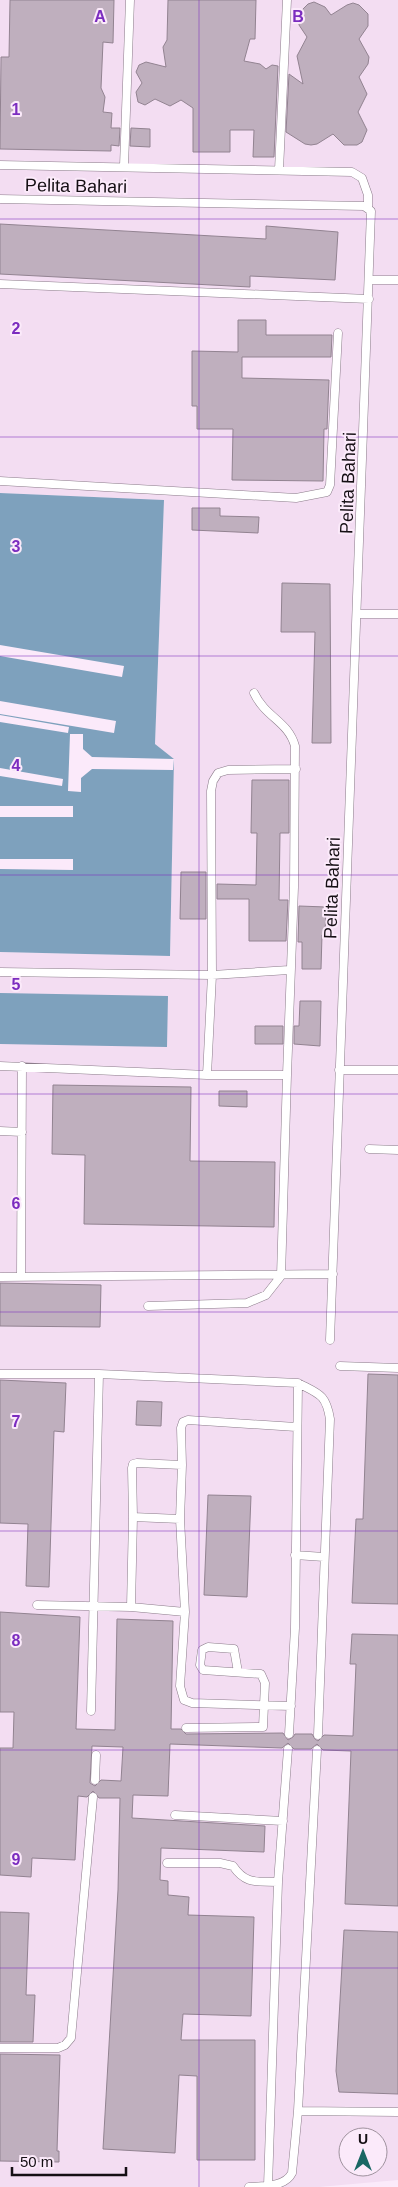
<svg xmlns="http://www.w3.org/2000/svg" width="398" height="2187" viewBox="0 0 398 2187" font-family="Arial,sans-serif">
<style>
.built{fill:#f3ddf2;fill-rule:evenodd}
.water{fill:#7ea1bd}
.pier{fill:#fbeafa}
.building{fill:#bfafbe;stroke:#928391;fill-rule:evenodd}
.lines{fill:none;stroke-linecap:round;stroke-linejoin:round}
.lane-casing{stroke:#8b7c8a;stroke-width:9}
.lane{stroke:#fff;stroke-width:8}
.grid{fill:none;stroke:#7b2cbf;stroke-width:1;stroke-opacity:0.55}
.labels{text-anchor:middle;stroke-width:4;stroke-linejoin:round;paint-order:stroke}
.street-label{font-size:18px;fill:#150f14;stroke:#fbeafa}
.grid-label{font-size:16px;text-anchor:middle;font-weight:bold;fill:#7b2cbf;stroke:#fbeafa;stroke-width:4;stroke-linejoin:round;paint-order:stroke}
</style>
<rect width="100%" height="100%" fill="#fbeafa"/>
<path class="built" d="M0 0H398V2180L319 2187H0V952L170 956 174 759 155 744 164 500 0 493ZM348 2137H378V2167H348Z"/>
<path class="water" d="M0 493 164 500 155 744 174 759 170 956 0 952Z
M0 993 168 996 167 1047 0 1044Z"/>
<path class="pier" d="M0 645 124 666 122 677 0 656Z
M0 701 116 721 114 733 0 714Z
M0 715 69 727 68 733 0 722Z
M70 734H83V749L92 757 174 759 173 770 92 769 81 778V792L68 791Z
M0 768 63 779 62 786 0 776Z
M0 806H73V817H0Z
M0 859H73V870L0 869Z"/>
<path class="building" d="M10 0H114L113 43 103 42 101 88 105 97 103 112 112 113 111 128H120L119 146 111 145V151L0 149 1 57H9Z
M168 0H256L255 39H250L244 61 260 64 266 69 272 65 278 66 274 157H253L254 130H230V152H193V108L181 100 170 106 155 99 145 105 138 102 136 92 142 83 136 72 139 65 146 62 166 67 163 47 167 40Z
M314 2 325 7 331 15 347 5 353 3 359 5 368 14V26L359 39 369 57 368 64 359 77 367 94 358 112 367 130 362 142 357 145H344L333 134 317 144 311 145 305 144 286 132 289 74 303 84 297 56 307 37 299 25V13L308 4Z
M131 128 150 129V147L130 146Z
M0 224 266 239V226L338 232 335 280 250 276V287L0 274Z
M238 320H266V335H332L331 357H242V378L329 380 327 429H324L323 481 232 480 233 429H197V406H192V351L238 352Z
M192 508H220V516L259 517 258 533 192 530Z
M282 583 330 584 331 743H312L315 632H281Z
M252 780H289V833H280L279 900H288L286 941H249V899H217V884L256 885 257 833H251Z
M181 872H206V919H180Z
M299 906 326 907 325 935H322L321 969H302V942H298Z
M300 1001H321L320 1046 294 1044V1026H299Z
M255 1026H283V1044H255Z
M53 1085 191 1087 190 1161 275 1162 274 1227 84 1224 85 1155 52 1154Z
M219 1091H247V1107L219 1106Z
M0 1283 101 1285 100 1327 0 1326Z
M368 1374 398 1375V1604L352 1603 356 1519H363Z
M0 1380 66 1383 64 1432 54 1431 49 1587 26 1586 28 1524 0 1523Z
M137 1401 162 1402 161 1426 136 1425Z
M208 1495 251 1496 247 1597 204 1595Z
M0 1612 80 1617 76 1729 115 1730 117 1619 173 1621 171 1729H181L186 1734 283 1733 288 1740 293 1737 295 1734H312L315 1739 318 1741 324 1735 353 1736 356 1664H350L352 1634 398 1635V1906L345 1904 351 1751 323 1750 317 1744 311 1749H294L288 1743 282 1748 170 1744 168 1796 133 1795 132 1818 265 1826 264 1852 161 1848 160 1880 168 1881V1895L189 1897 188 1915 254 1917 251 2016 183 2014 181 2040H255V2160H197V2076L179 2075 175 2153 103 2149 118 1890 120 1798H99L93 1791 87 1797 78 1796 75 1860 32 1858 31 1877 0 1875V1748H13L14 1712H0ZM92 1746 123 1747 121 1781 101 1780 95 1786 90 1783Z
M0 1912 29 1913 26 1995H35L33 2042H0Z
M344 1930 398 1932V2094L339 2092 336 2071Z
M0 2054 60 2055 57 2151H59V2162L0 2161Z"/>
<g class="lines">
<defs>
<path id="lane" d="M0 165 352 172 362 178 368 195V208
M124 166 130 0
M279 170 287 0
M0 199 364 206 371 211 330 1340
M370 280H398
M0 284 369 299
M0 481 296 498 327 492 330 485 338 333
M358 614H398
M254 693C266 718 288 721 295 746L294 887 287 1075
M0 972 212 975 289 970
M0 1066 207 1075H287L281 1276 266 1295 247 1303 148 1306
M339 1070H398
M207 1075 212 975 211 791 213 781 218 773 228 770 296 769
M0 1131 22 1132
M369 1149 398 1150
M0 1277 333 1274
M21 1277 22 1066
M340 1366 398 1368
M0 1374H99
M182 1465 181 1428 183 1422 188 1420 296 1427
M133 1517 132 1468 133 1464 137 1463 182 1465 180 1519
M295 1555 324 1557
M37 1605 131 1607 185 1612 180 1686 184 1700 192 1703 291 1706
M131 1607 133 1517 180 1519 185 1612
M91 1711 99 1374 298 1383C319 1394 326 1394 330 1419L318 1735
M186 1728 263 1727 265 1683 261 1674 203 1670 200 1665 202 1650 208 1647 234 1649 238 1672
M289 1734 295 1628 298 1383
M95 1780 96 1755
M175 1815 283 1821
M167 1863H220L233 1866C246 1885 257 1881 278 1882
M0 2048H58L65 2045 71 2038 93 1797
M298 2111 398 2112
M268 2186 278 1882 288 1749
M249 2187C264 2186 285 2187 292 2173L298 2111 317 1750"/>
</defs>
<use href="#lane" class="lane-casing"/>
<use href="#lane" class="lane"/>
</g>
<path class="grid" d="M199 0V2187M0 219H398M0 437H398M0 656H398M0 875H398M0 1094H398M0 1312H398M0 1531H398M0 1750H398M0 1968H398"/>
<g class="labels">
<g class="street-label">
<text transform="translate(76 186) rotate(1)" y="6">Pelita Bahari</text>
<text transform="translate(348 483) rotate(-88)" y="6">Pelita Bahari</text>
<text transform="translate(332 888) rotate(-88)" y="6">Pelita Bahari</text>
</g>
</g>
<g class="grid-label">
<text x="100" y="22">A</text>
<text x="298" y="22">B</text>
<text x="16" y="115">1</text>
<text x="16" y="334">2</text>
<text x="16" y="552">3</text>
<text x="16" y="771">4</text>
<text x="16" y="990">5</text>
<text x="16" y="1209">6</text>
<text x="16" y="1427">7</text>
<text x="16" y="1646">8</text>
<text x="16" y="1865">9</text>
</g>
<g transform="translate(363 2152)"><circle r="24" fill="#fbeafa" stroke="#9f929e"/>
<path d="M0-4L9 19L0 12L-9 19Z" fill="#196764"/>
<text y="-8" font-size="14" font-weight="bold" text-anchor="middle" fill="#150f14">U</text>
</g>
<path d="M12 2167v8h114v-8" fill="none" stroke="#150f14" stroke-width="2.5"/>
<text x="20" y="2167" font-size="15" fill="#150f14" stroke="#fbeafa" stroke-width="4" paint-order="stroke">50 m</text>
</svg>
